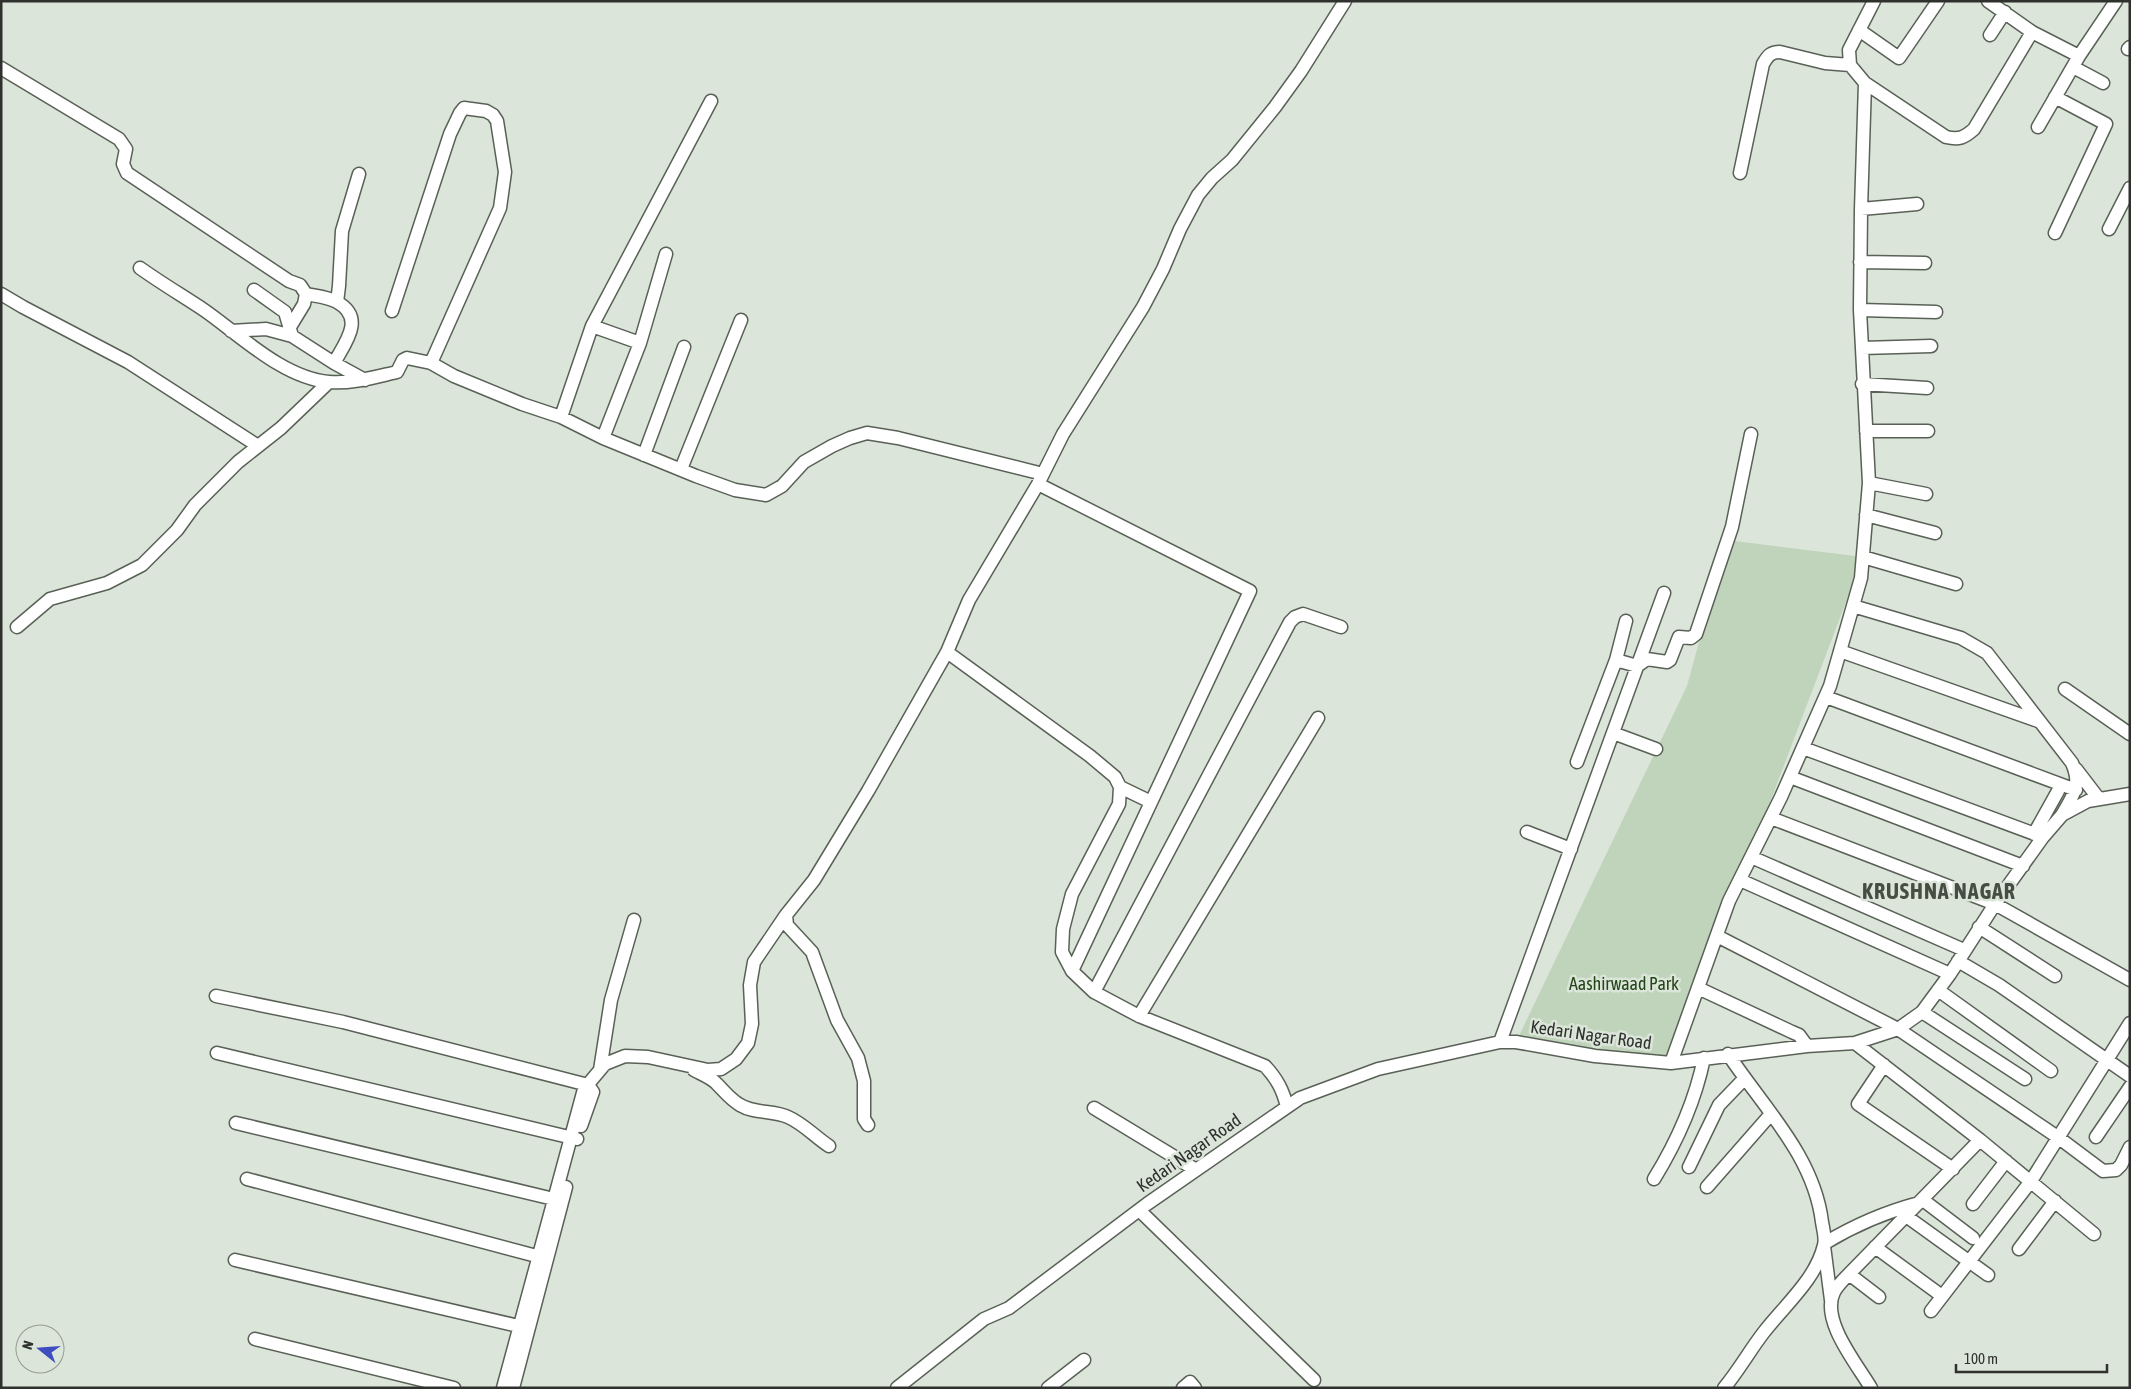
<svg xmlns="http://www.w3.org/2000/svg" width="2131" height="1389" viewBox="0 0 2131 1389" font-family="'Asap Condensed',sans-serif">
<style>
.green{fill:#c0d3bb}
.lines{fill:none;stroke-linecap:round;stroke-linejoin:round}
.minor-casing{stroke:#596157;stroke-width:15}
.minor{stroke:#fff;stroke-width:12}
.labels{text-anchor:middle;stroke-width:5;stroke-linejoin:round;paint-order:stroke}
.park-label{font-size:18px;fill:#234517;stroke:#dbe5d9}
.street-label{font-size:18px;fill:#2e312d;stroke:#dbe5d9}
.district-label{font-size:22px;font-weight:bold;letter-spacing:1px;fill:#464e44;stroke:#dbe5d9}
</style>
<rect width="100%" height="100%" fill="#dbe5d9"/>
<path class="green" d="M1727 540 1863 557 1671 1063 1516 1042 1687 686Z"/>
<g class="lines">
<defs>
<path id="minor" d="M1988 1 2032 32 2079 56
M1859 30 1899 58 1938 1
M1990 35 2005 12
M2128 49 2130 47
M2073 67 2103 83
M1 68 119 139 126 149 123 164 127 173 289 281 300 285 306 294 304 304 290 327
M1865 83 1946 137C1959 140 1964 138 1974 129L2032 32
M2038 127 2079 56 2116 1
M1740 173 1763 64C1768 55 1771 52 1780 52L1825 63 1850 65
M1861 209 1917 204
M2109 229 2130 188
M2055 233 2106 124 2055 97
M1860 262 1925 263
M140 268C161 283 183 296 204 310 240 335 283 378 329 382 351 384 375 377 397 372L403 360 407 358 431 363 454 376 522 404 561 417 603 438 696 476 735 490 766 495 782 486 804 462 832 446 850 438 867 433 898 438 1043 474
M254 290 285 312 292 336 334 363 365 380
M1 294 23 307 128 362 258 446
M306 294C315 296 328 297 337 302 366 318 345 343 334 363
M337 302 339 286 342 231 359 174
M1860 310 1936 312
M392 311 450 134 460 113 464 108 486 111 493 115 497 121 505 172 500 208 431 363
M592 326 640 343 603 438
M231 331 266 329 292 336
M640 343 666 254
M1862 348 1931 346
M1862 384 1927 388
M561 417 592 326 711 101
M1866 431H1928
M644 455 684 347
M681 469 741 320
M1869 483 1926 494
M1038 484 1250 591 1072 971
M1866 515 1935 533
M1863 557 1956 584
M1853 606 1961 638 1987 653 2072 763C2082 786 2073 795 2062 815
M17 627 50 599 107 583 142 565 177 530 195 505 238 462 281 428 329 382
M1840 651 2038 721
M947 652 1090 756 1115 777 1120 787 1119 804 1072 894 1063 929 1062 952 1072 971 1094 992 1139 1016 1265 1066C1277 1079 1283 1090 1287 1107
M1616 660 1637 666 1647 659 1667 662 1670 660 1679 637 1691 638 1696 634 1732 527 1751 434
M2065 689 2130 734
M1826 697 2076 790
M1613 733 1656 749
M1803 748 2043 837
M1577 762 1616 660 1626 621
M2076 769 2099 799
M1790 777 2023 866
M1120 787 1151 802
M1771 818 1995 904 2130 980
M1527 832 1571 849
M2034 834 2058 791
M1751 857 1964 950
M1740 880 1950 974
M786 915 787 925 812 952 837 1020 858 1058 864 1081V1119L868 1125
M1979 927 2055 976
M1717 936 1898 1029 2059 1138 2103 1171 2116 1170 2121 1165 2130 1147
M1958 961 1999 985 2130 1076
M1698 988 1792 1032 1799 1035 1807 1046
M1938 990 2051 1071
M1094 992 1290 622 1295 617 1303 614 1341 627
M216 996 343 1022 588 1085 593 1092 581 1126
M1922 1012 2025 1079
M1139 1016 1318 718
M1500 1042 1664 593
M1855 1043 1980 1140 2094 1234
M217 1053 577 1139
M1671 1063 1729 901 1781 797 1830 686 1861 578 1869 483 1860 310 1861 209 1865 83 1850 65 1849 50 1874 1
M1884 1065 1858 1104 1953 1169
M600 1070 611 1000 634 920
M694 1070C701 1074 712 1078 717 1084 725 1092 730 1099 740 1105 755 1114 773 1110 788 1117 804 1124 815 1137 829 1146
M1094 1108 1196 1170
M236 1123 562 1201
M2096 1137 2130 1087
M1689 1167 1719 1105 1744 1079
M247 1179 544 1258
M1654 1179C1678 1140 1695 1102 1704 1058
M1707 1187 1771 1114
M1923 1200 1973 1238
M1973 1204 2006 1161
M1139 1210 1314 1380
M1906 1216 1988 1275
M1825 1243C1855 1225 1885 1212 1919 1203
M1824 1246 1831 1300
M1875 1247 1942 1296
M2019 1249 2055 1201
M235 1260 527 1328
M1849 1274 1879 1297
M1931 1311 2031 1181 2130 1023
M255 1339 454 1388
M503 1388 584 1089 605 1064 625 1056 648 1057 708 1070 721 1069 736 1059 748 1043 752 1024 750 985 754 962 786 915 814 880 868 791 947 652 969 600 1038 484 1063 434 1143 307 1163 269 1180 229 1198 195 1212 178 1232 160 1275 107 1301 71 1345 1
M513 1388 566 1187
M897 1388 984 1319 1009 1308 1147 1204 1300 1098 1378 1069 1500 1042H1516L1595 1056 1671 1063 1807 1046 1855 1043 1898 1029 1922 1012 1950 974 1995 904 2043 837 2062 815 2088 801 2130 794
M1048 1388 1084 1360
M1183 1388 1190 1382 1195 1388
M1724 1388C1739 1370 1750 1350 1764 1332 1785 1305 1816 1279 1824 1245 1826 1238 1823 1229 1822 1222 1814 1156 1763 1107 1728 1054
M1871 1388C1857 1364 1820 1320 1834 1292 1837 1286 1844 1279 1849 1274L1980 1140"/>
</defs>
<use href="#minor" class="minor-casing"/>
<use href="#minor" class="minor"/>
</g>
<g class="labels">
<g class="park-label">
<text x="1624" y="990">Aashirwaad Park</text>
</g>
<g class="street-label">
<text transform="translate(1591 1035) rotate(8)" y="6">Kedari Nagar Road</text>
<text transform="translate(1189 1153) rotate(-35)" y="6">Kedari Nagar Road</text>
</g>
<g class="district-label">
<text x="1939" y="899">KRUSHNA NAGAR</text>
</g>
</g>
<rect width="2131" height="1389" fill="none" stroke="#2e312d" stroke-width="5"/>
<g transform="translate(40 1349) rotate(287)"><circle r="24" fill="#dbe5d9" stroke="#969d94"/>
<path d="M0-4L9 19L0 12L-9 19Z" fill="#3e4dc0"/>
<text y="-8" font-size="14" font-weight="bold" text-anchor="middle" fill="#2e312d">N</text>
</g>
<path d="M1956 1364v8h151v-8" fill="none" stroke="#2e312d" stroke-width="2.5"/>
<text x="1964" y="1364" font-size="15" fill="#2e312d" stroke="#dbe5d9" stroke-width="4" paint-order="stroke">100 m</text>
</svg>
